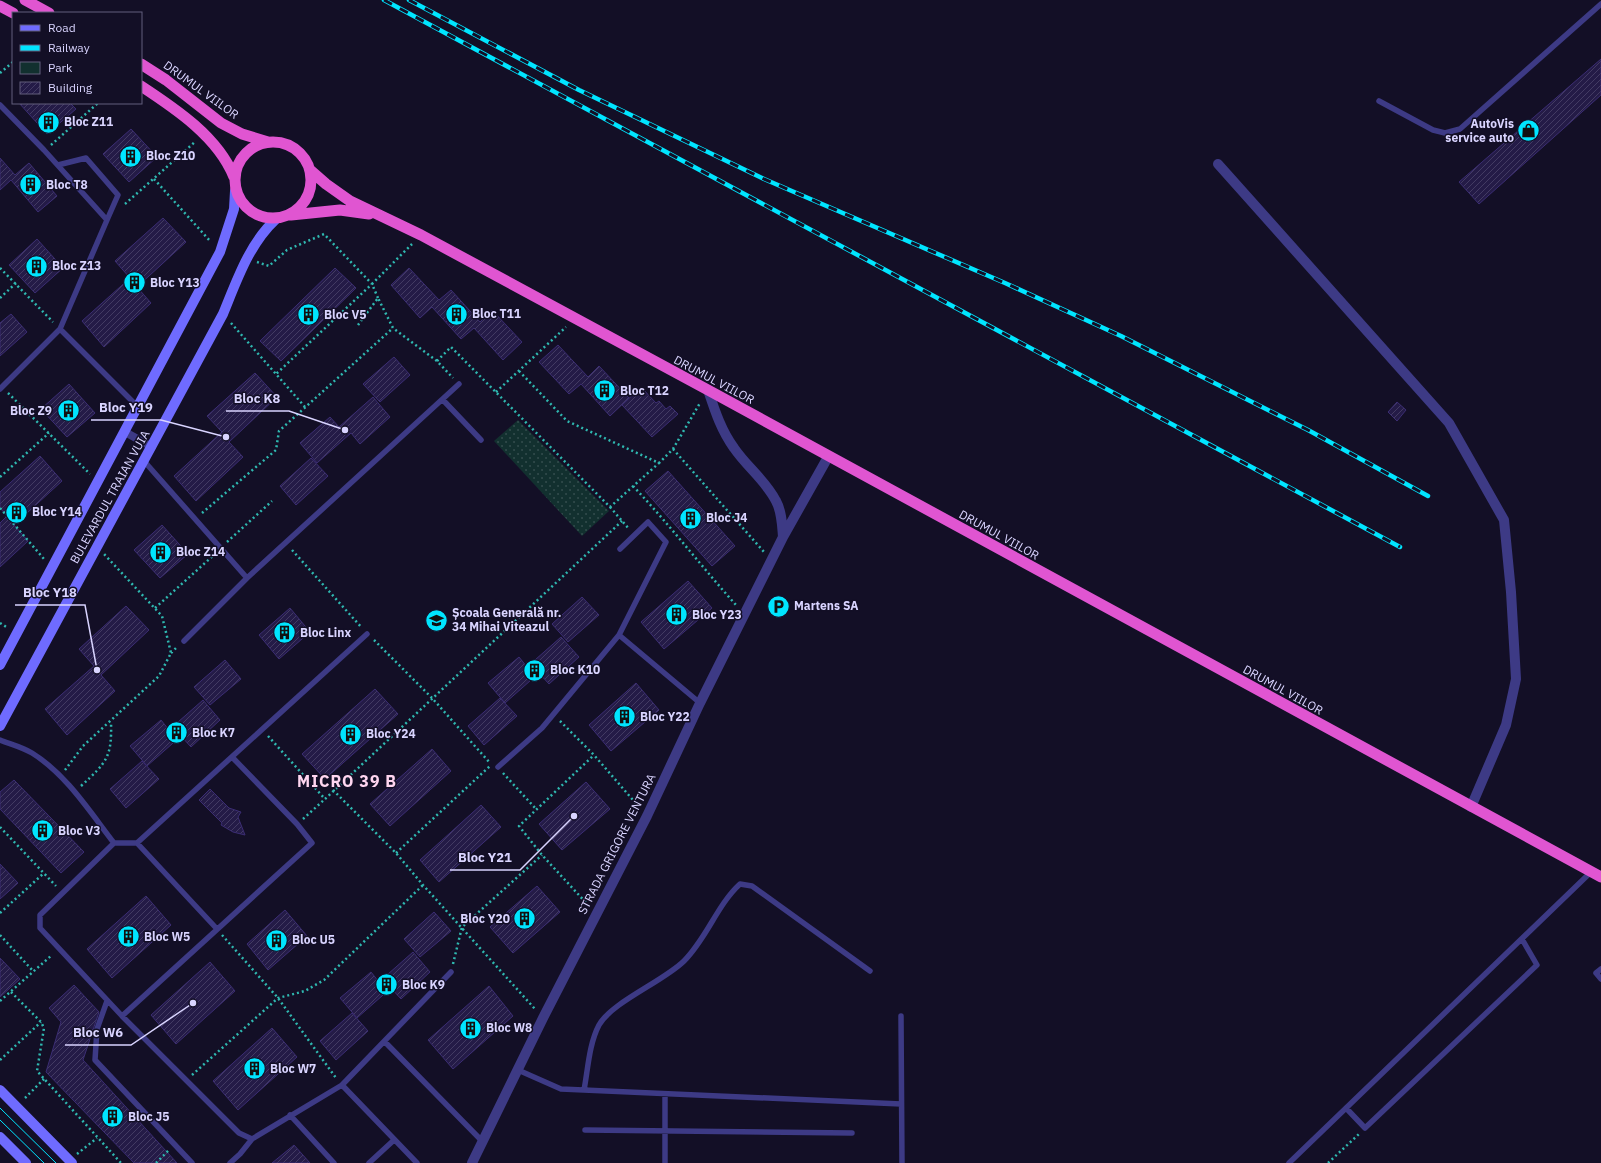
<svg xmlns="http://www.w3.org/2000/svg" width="1601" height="1163" viewBox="0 0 1601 1163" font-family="'IBM Plex Sans',sans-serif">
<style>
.green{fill:url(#green-dots)}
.building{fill:url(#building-hatch);stroke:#3b2d73}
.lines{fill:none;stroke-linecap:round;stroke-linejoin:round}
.path{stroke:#2fb8b0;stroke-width:2.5;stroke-dasharray:2 3;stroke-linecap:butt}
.service{stroke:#3d3a85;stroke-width:5.5}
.pedestrian{stroke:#3d3a85;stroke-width:8}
.minor{stroke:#3d3a85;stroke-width:10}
.tertiary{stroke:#3d3a85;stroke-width:10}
.secondary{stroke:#6f6bff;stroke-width:10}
.trunk{stroke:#e055d1;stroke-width:11}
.tram{stroke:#00e5ff;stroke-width:1}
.rail-casing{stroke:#00e5ff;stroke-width:4.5}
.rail{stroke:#130f26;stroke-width:3;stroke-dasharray:9;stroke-linecap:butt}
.labels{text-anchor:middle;stroke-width:3;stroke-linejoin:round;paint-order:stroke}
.street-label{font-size:12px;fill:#d9d4ff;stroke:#130f26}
.poi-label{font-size:12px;font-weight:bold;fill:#d9d4ff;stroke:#130f26;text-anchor:start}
.district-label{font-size:16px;font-weight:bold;letter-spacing:1px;fill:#ffd6f0;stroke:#130f26}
.leader{fill:none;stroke:#d9d4ff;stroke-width:1.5}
.callout-dot{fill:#d9d4ff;stroke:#130f26;stroke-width:1.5}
.callout-label{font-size:13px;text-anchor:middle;font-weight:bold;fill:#d9d4ff;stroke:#130f26;stroke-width:3;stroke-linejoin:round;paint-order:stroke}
</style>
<defs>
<pattern id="green-dots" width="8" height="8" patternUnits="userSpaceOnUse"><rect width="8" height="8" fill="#12302f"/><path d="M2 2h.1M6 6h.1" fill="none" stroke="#344d4e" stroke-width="1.8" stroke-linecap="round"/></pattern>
<pattern id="building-hatch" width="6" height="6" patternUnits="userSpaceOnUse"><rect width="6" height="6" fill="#241b47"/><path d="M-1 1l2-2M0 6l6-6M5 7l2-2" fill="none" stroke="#433b63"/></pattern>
</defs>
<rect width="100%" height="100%" fill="#130f26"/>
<path class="green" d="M518 420 609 511 582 536 494 441Z"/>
<path class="building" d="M1601 59V95L1479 204 1459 182Z
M19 103H70L76 109 47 134Z
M131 129 157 157 129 182 103 154Z
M0 158 15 175 29 163 57 196 38 212 11 180 0 190Z
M163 218 186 242 137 287 151 303 104 347 82 321 130 278 115 261Z
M37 239 63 268 35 293 9 265Z
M335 268 356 288 281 361 260 341Z
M409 268 439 300 451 290 480 322 492 310 522 342 503 360 474 328 461 339 432 307 420 318 391 285Z
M11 314 27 332 0 356V323Z
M558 345 588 377 599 366 629 398 610 416 581 384 569 394 539 362Z
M394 357 410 375 380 402 363 384Z
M255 373 277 397 229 442 243 457 196 501 174 476 222 432 207 416Z
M69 384 95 413 67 437 41 409Z
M641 387 656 403 659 401 666 409 670 406 678 414 652 437 622 405Z
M373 397 390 417 360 444 351 433 317 463 300 443 330 417 339 427Z
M1397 402 1406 410 1397 421 1388 412Z
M40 456 62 481 14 525 28 541 0 567V523L7 516 0 508V492Z
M311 458 328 476 296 505 280 486Z
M668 471 735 546 712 566 645 491Z
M162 525 188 554 160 578 134 550Z
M688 581 712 608 664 649 641 622Z
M582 597 599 615 568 642 552 624Z
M126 606 149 630 101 675 115 691 67 735 45 709 94 666 79 649Z
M290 608 310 632 279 659 259 635Z
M561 637 579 657 549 684 539 673 505 703 488 683 519 657 527 667Z
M225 660 241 679 210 705 194 687Z
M636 683 659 710 611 751 589 725Z
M375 689 398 714 325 779 302 754Z
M500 698 517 716 484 745 468 726Z
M203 700 220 720 191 747 181 736 147 766 130 746 161 720 169 730Z
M432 749 451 771 390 826 370 804Z
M142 761 159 779 126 808 110 789Z
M14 780 84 852 61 873 0 809V792Z
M586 782 610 809 562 850 539 824Z
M210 789 229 808 241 812 238 817 245 835 233 832 221 825 222 823 199 800Z
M481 805 501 827 439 882 420 860Z
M0 864 18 883 0 899Z
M537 886 560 912 513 953 490 927Z
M146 896 171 925 112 978 87 949Z
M285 910 307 936 268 970 247 944Z
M434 912 451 931 420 957 404 939Z
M413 952 430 972 401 999 391 988 357 1018 340 998 371 972 379 982Z
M0 958 20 979 0 997Z
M210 962 235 991 176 1044 151 1015Z
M74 985 99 1012 83 1060 177 1163H134L46 1072 61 1022 49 1008Z
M489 986 513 1016 453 1069 428 1040Z
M352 1013 368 1031 336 1060 320 1041Z
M272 1028 297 1057 238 1110 213 1081Z
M294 1145 310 1163H272Z"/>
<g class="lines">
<path class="path" d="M0 73 13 62
M51 145 98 103
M154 179 211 242
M125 204 196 141
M257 262 269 266 287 250 324 234 372 284 275 375
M0 268 53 322
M0 298 16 283
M378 298 372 284 412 244
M231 323 305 407
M358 325 378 298 393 328 437 361 453 378
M437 361 451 347 610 507 659 463
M519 371 567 421 659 463 673 449 700 403
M496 392 566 327
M8 393 90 474
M673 449 764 552
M0 477 49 433
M633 486C669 524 701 566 736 605
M610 507 629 529
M0 508 44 559
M202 513 276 450 279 431 393 328
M227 542 272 501
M292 550 362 628
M155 608 215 554
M0 623 8 628
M374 640 432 698 490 763
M171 653 178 646
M560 721 594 755 639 807
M268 736 325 799 622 521
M65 770 83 746 159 676 171 653 162 616 104 554
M503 773 536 809
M81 786C107 762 112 757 111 722
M333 790 396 853 423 885 535 1009
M303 819 325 799
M0 827 56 886
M396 853 490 766
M589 906 542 855 519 826 594 755
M0 913 44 873
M0 935 33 971
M222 935 278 998 336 1078
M453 964 462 927 542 855
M11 992 41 1022 44 1028 37 1071 121 1163
M0 1001 52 955
M0 1060 41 1022
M192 1075 278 998 305 991 324 980 423 885
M25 1098 44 1079
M77 1154 97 1138
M156 1163 169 1150
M1328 1163 1359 1134"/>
<path class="service" d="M1379 101 1433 130 1445 133 1460 129 1601 4
M0 105 44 150 107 220 60 329
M58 165 86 158 118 195 107 220
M0 389 60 329 138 407
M443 400 481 440
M144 461 247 578
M620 549 648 522 666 542 619 635 700 703
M184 641 247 578 459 384
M0 740C10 744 22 747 32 753 66 774 90 812 114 843L40 915V928L122 1016 239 1133 252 1139 342 1085 417 1163
M498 767 542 728 619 635
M114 843H137L367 634
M137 843 217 929
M1601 969 1596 973 1601 979
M107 1001 97 1029 95 1060 192 1163
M122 1016 312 843 297 824 232 757
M901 1016 902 1163
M385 1042 483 1142
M518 1070 561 1089 901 1104
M342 1085 451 972
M584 1090C588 1069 589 1044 599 1025 612 1002 664 981 684 961 707 938 717 905 740 884L752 886 870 971
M665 1094V1163
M1346 1108 1365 1128 1537 965 1522 939
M290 1115 334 1163
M585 1130 852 1133
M230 1163 240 1154 252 1139
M369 1163 394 1140
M1289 1163 1591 872"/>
<path class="pedestrian" d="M125 432 152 447"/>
<path class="minor" d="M1218 164 1449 423 1504 520 1511 592 1516 679 1506 725 1471 807"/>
<path class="tertiary" d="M708 390C715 411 721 430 734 448 747 467 766 481 776 501 782 512 782 525 783 537
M472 1163 543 1018 647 816 700 703 783 537 828 457"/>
<path class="secondary" d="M0 665 220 252 234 209 235 191
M0 726 223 314C237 280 249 244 276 219
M0 1090 72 1163
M0 1137 26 1163"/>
<path class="trunk" d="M25 0 49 13
M0 6 13 13
M141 64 166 80 221 123 242 134 268 142
M141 86C176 109 218 137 234 177
M235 180a38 38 0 1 1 76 0a38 38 0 1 1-76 0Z
M310 170 326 184 350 201 421 235 708 390 1601 877
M291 215 340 210 369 214"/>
<path class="tram" d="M0 1108 56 1163
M0 1120 44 1163"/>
<defs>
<path id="rail" d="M384 0 1400 547
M409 0 579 90 764 179 1005 283 1121 336 1308 430 1428 496"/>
</defs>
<use href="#rail" class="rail-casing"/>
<use href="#rail" class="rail"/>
</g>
<defs>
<symbol id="building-disc" viewBox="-11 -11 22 22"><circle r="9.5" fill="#00e5ff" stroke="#130f26"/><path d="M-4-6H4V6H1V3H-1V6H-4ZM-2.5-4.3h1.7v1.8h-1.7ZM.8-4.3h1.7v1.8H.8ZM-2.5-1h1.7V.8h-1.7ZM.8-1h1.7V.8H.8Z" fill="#111"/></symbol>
<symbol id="shop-disc" viewBox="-11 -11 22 22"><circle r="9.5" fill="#00e5ff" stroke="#130f26"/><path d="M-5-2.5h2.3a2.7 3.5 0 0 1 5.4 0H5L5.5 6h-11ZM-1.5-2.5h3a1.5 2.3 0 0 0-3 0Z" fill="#111"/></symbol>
<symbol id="parking-disc" viewBox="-11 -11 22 22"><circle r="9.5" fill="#00e5ff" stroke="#130f26"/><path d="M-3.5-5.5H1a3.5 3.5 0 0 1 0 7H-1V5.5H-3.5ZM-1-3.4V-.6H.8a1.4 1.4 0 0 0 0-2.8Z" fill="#111"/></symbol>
<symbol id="school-disc" viewBox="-11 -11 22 22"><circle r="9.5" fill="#00e5ff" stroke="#130f26"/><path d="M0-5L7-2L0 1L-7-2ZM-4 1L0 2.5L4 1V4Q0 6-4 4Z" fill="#111"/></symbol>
</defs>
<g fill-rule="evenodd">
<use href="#building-disc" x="36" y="110" width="25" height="25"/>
<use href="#shop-disc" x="1516" y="118" width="25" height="25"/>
<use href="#building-disc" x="118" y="144" width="25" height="25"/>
<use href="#building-disc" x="18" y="172" width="25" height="25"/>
<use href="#building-disc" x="24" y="254" width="25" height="25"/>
<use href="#building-disc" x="122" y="270" width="25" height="25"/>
<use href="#building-disc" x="444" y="302" width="25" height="25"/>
<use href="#building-disc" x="296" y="302" width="25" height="25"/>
<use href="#building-disc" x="592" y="378" width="25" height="25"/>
<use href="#building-disc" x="56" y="398" width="25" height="25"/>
<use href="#building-disc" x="4" y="500" width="25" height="25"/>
<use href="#building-disc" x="678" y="506" width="25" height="25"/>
<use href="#building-disc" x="148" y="540" width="25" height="25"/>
<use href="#parking-disc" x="766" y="594" width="25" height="25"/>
<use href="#building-disc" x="664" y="602" width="25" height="25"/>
<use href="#school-disc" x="424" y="608" width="25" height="25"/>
<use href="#building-disc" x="272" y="620" width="25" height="25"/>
<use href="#building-disc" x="522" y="658" width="25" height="25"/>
<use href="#building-disc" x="612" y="704" width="25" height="25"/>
<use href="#building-disc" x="164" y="720" width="25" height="25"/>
<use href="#building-disc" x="338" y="722" width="25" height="25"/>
<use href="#building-disc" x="30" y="818" width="25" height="25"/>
<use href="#building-disc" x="512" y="906" width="25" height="25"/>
<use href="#building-disc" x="116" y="924" width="25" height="25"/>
<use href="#building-disc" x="264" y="928" width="25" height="25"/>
<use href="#building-disc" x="374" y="972" width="25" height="25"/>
<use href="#building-disc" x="458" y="1016" width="25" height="25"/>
<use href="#building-disc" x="242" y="1056" width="25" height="25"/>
<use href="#building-disc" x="100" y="1104" width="25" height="25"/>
</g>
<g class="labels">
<g class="street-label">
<text transform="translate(201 90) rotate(36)" y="4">DRUMUL VIILOR</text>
<text transform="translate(714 380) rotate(28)" y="4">DRUMUL VIILOR</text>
<text transform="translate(110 497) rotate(-61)" y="4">BULEVARDUL TRAIAN VUIA</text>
<text transform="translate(999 535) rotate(29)" y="4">DRUMUL VIILOR</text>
<text transform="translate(1283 690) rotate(29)" y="4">DRUMUL VIILOR</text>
<text transform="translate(617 844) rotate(-63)" y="4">STRADA GRIGORE VENTURA</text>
</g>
<g class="poi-label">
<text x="64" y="126">Bloc Z11</text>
<text x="1514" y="128" text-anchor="end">AutoVis<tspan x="1514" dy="14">service auto</tspan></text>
<text x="146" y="160">Bloc Z10</text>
<text x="46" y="189">Bloc T8</text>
<text x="52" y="270">Bloc Z13</text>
<text x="150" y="287">Bloc Y13</text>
<text x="472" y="318">Bloc T11</text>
<text x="324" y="319">Bloc V5</text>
<text x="620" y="395">Bloc T12</text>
<text x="52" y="415" text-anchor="end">Bloc Z9</text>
<text x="32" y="516">Bloc Y14</text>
<text x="706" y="522">Bloc J4</text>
<text x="176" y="556">Bloc Z14</text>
<text x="794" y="610">Martens SA</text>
<text x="452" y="617">Școala Generală nr.<tspan x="452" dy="14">34 Mihai Viteazul</tspan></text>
<text x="692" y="619">Bloc Y23</text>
<text x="300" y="637">Bloc Linx</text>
<text x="550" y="674">Bloc K10</text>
<text x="640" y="721">Bloc Y22</text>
<text x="192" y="737">Bloc K7</text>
<text x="366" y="738">Bloc Y24</text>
<text x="58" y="835">Bloc V3</text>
<text x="510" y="923" text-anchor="end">Bloc Y20</text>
<text x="144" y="941">Bloc W5</text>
<text x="292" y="944">Bloc U5</text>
<text x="402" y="989">Bloc K9</text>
<text x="486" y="1032">Bloc W8</text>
<text x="270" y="1073">Bloc W7</text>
<text x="128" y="1121">Bloc J5</text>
</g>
<g class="district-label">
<text x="347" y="787">MICRO 39 B</text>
</g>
</g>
<path class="leader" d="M345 430L289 411H226M226 437L161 420H91M97 670L85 605H15M574 816L520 870H450M193 1003L131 1045H65"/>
<g class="callout-dot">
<circle cx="345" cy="430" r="4"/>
<circle cx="226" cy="437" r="4"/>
<circle cx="97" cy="670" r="4"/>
<circle cx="574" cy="816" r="4"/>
<circle cx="193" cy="1003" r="4"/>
</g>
<g class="callout-label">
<text x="257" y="403">Bloc K8</text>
<text x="126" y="412">Bloc Y19</text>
<text x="50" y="597">Bloc Y18</text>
<text x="485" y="862">Bloc Y21</text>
<text x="98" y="1037">Bloc W6</text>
</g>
<rect x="12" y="12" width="130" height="92" fill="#130f26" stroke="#625e7d"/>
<rect x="20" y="25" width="20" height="6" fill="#6f6bff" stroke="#625e7d"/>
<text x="48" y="32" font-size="12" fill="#d9d4ff">Road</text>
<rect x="20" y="45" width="20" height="6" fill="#00e5ff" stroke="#625e7d"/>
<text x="48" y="52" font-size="12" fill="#d9d4ff">Railway</text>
<rect x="20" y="62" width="20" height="12" fill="#12302f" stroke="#625e7d"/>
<text x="48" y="72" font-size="12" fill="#d9d4ff">Park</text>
<rect x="20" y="82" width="20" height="12" fill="url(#building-hatch)" stroke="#625e7d"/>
<text x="48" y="92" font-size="12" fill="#d9d4ff">Building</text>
</svg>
